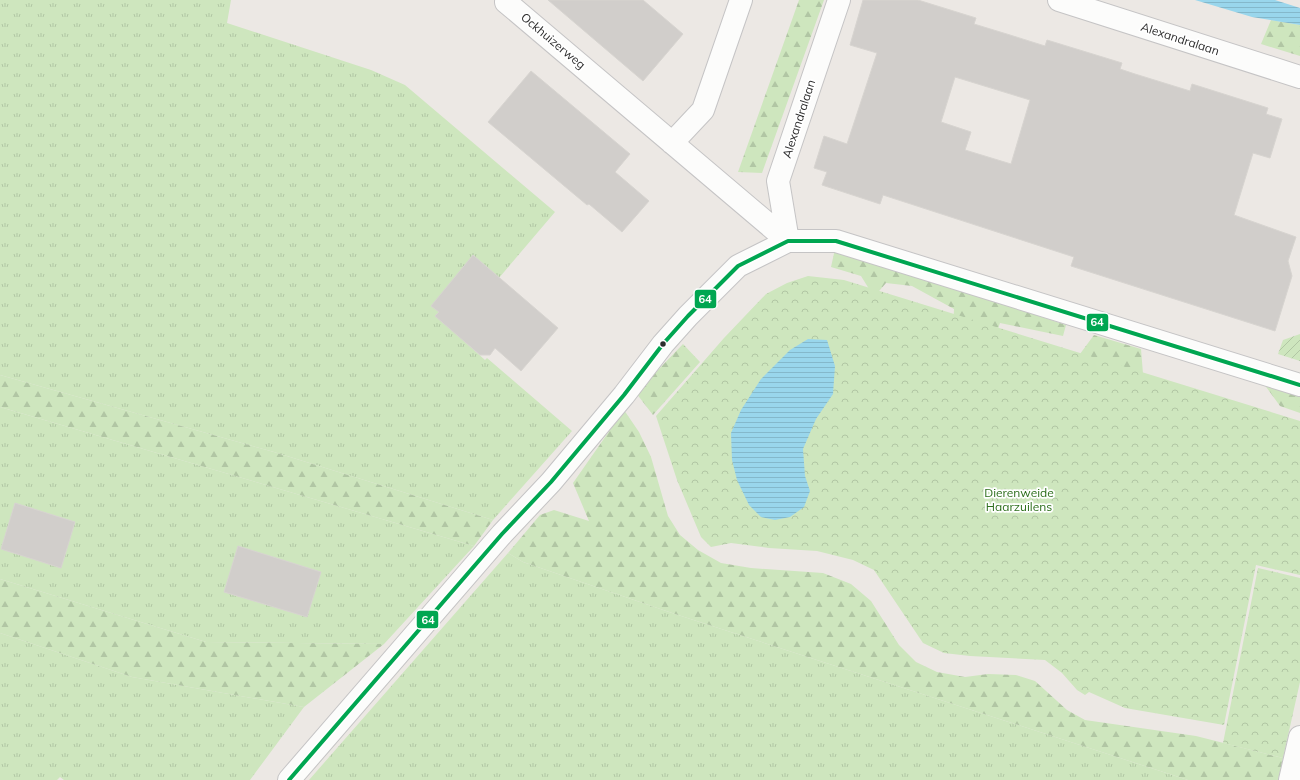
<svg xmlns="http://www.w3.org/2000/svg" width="1300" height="780" viewBox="0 0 1300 780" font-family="Mulish,sans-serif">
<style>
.grass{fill:url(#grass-tufts)}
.forest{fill:url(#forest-firs)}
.park{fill:url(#park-crowns)}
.garden{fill:url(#garden-furrows)}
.water{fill:url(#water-rules)}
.building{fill:#d1cecb;stroke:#d7d4d0;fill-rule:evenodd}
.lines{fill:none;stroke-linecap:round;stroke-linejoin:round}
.minor-casing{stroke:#c5c4c5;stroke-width:24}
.tertiary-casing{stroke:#c5c4c5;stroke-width:24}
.minor{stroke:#fcfcfb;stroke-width:22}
.tertiary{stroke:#fcfcfb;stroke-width:22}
.bus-1-casing{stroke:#fff;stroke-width:7}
.bus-1{stroke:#00a651;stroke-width:4}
.bus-dot{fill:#2e2e2e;stroke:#fff;stroke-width:1.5}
.labels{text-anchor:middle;stroke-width:3.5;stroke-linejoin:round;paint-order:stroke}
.street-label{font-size:12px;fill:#2e2e2e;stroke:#fff}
.park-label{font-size:12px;fill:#2c6e1b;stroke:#fff}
.line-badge{stroke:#fff;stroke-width:1.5}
.badge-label{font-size:11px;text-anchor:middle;font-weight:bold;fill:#fff}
</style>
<defs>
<pattern id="grass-tufts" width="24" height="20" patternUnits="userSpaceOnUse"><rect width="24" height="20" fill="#cee6be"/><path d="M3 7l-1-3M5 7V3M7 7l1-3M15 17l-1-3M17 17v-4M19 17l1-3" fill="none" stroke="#b1c6a4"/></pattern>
<pattern id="forest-firs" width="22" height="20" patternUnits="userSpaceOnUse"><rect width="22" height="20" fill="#cee6be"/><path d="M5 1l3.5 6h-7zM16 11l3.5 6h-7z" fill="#b1c6a4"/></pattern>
<pattern id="park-crowns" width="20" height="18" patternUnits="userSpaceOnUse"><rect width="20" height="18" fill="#cee6be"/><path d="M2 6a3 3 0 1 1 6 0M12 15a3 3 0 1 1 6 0" fill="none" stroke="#b1c6a4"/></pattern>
<pattern id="garden-furrows" width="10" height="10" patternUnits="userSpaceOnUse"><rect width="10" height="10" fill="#cee6be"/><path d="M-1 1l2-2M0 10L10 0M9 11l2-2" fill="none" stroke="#b1c6a4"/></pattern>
<pattern id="water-rules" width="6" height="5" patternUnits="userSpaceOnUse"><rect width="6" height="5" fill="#99d6ec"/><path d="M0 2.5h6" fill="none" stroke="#84b8cb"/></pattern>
</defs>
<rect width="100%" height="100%" fill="#ece8e4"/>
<path class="grass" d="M0 0H231L227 23 371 70 405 85 555 212 464 319 465 342 485 360 487 358 572 431 493 520 274 452 0 375Z
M0 407 474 546 384 644 206 642 0 579Z
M508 553 523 562 675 614 1188 780H309Z
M0 633 132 677 304 707 250 780H64L60 777 57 780H0Z"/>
<path class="forest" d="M799 0H824L762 173 738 172Z
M1271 20 1300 25V56L1261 44Z
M835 249 1066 325 1063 336 1000 323 959 443 952 348 954 309 912 286 886 283 874 297 861 276 831 267Z
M1094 335 1141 349 1144 386 1060 381Z
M683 344 700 362 653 415 636 393Z
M0 375 274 452 493 520 474 546 0 407Z
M1261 380 1300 394V413L1280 406Z
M624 410 639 432 651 457 668 516 680 535 698 550 721 563 751 568 823 573 851 584 871 601 899 645 916 662 937 672 965 677 988 674 1016 675 1035 681 1067 710 1085 720 1196 736 1283 758 1278 780H1188L675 614 523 562 508 553 540 515 554 510 589 521 573 483Z
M0 579 206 642 384 644 304 707 132 677 0 633Z"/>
<path class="park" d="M808 276 844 280 1300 421V575L1256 565 1224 725 1125 708 1089 692 1085 695 1077 690 1062 673 1045 660 970 656 944 653 923 643 874 570 853 560 817 551 769 548 731 543 711 547 701 537 677 480 656 416 724 338 766 294 787 283Z
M1258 568 1300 578V682L1283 758 1223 743Z"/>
<path class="garden" d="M1300 334V361L1278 354 1283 340Z"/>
<path class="water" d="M1195 0H1275L1300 8V25L1252 17Z
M808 339 827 340 835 366 833 394 816 419 803 449 805 476 810 491 804 507 790 517 775 520 761 517 749 505 737 480 732 460 731 433 741 410 761 379 790 350Z"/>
<path class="building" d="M548 0H643L683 34 643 81Z
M863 0H918L976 18 974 24 1010 35 1045 46 1047 40 1122 63 1120 69 1135 74 1190 91 1192 84 1268 108 1266 114 1282 119 1270 158 1253 153 1234 215 1296 237 1288 261 1292 276 1275 331 1071 266 1074 257 883 195 880 204 822 185 827 172 814 168 824 136 847 144 877 53 850 45ZM955 77 1030 100 1011 164 965 150 971 132 941 122Z
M531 71 630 154 615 172 649 201 622 232 589 204 587 205 488 122Z
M473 255 558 328 521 371 495 348 490 355H480L435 316 439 312 431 306Z
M15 503 75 522 61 568 1 549Z
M238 546 321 572 307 617 224 592Z"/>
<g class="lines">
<defs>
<path id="minor" d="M1059 0 1300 77
M506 2 788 241
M672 143 703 110 741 0
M788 241 778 181 839 0
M1290 780 1300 737"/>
<path id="tertiary" d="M289 780 502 534 551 482 624 395 663 344 688 316 738 266 788 241H836L1300 385"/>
</defs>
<use href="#minor" class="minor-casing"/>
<use href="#tertiary" class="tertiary-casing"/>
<use href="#minor" class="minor"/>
<use href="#tertiary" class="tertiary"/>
<defs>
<path id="bus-1" d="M289 780 502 534 551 482 624 395 663 344 688 316 738 266 788 241H836L1300 385"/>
</defs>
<use href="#bus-1" class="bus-1-casing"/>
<use href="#bus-1" class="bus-1"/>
</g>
<circle class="bus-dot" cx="663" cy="344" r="3.5"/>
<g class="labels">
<g class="street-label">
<text transform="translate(1180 39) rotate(18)" y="4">Alexandralaan</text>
<text transform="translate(553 41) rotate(40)" y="4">Ockhuizerweg</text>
<text transform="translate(799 119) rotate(-72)" y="4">Alexandralaan</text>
</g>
<g class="park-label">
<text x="1019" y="497">Dierenweide<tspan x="1019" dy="14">Haarzuilens</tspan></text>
</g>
</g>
<g class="line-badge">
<rect x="694" y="289" width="23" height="20" rx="4" fill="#00a651"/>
<rect x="1086" y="313" width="23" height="19" rx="4" fill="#00a651"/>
<rect x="416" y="610" width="23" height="19" rx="4" fill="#00a651"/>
</g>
<g class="badge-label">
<text x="705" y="303">64</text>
<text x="1097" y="326">64</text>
<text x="428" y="624">64</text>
</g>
</svg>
